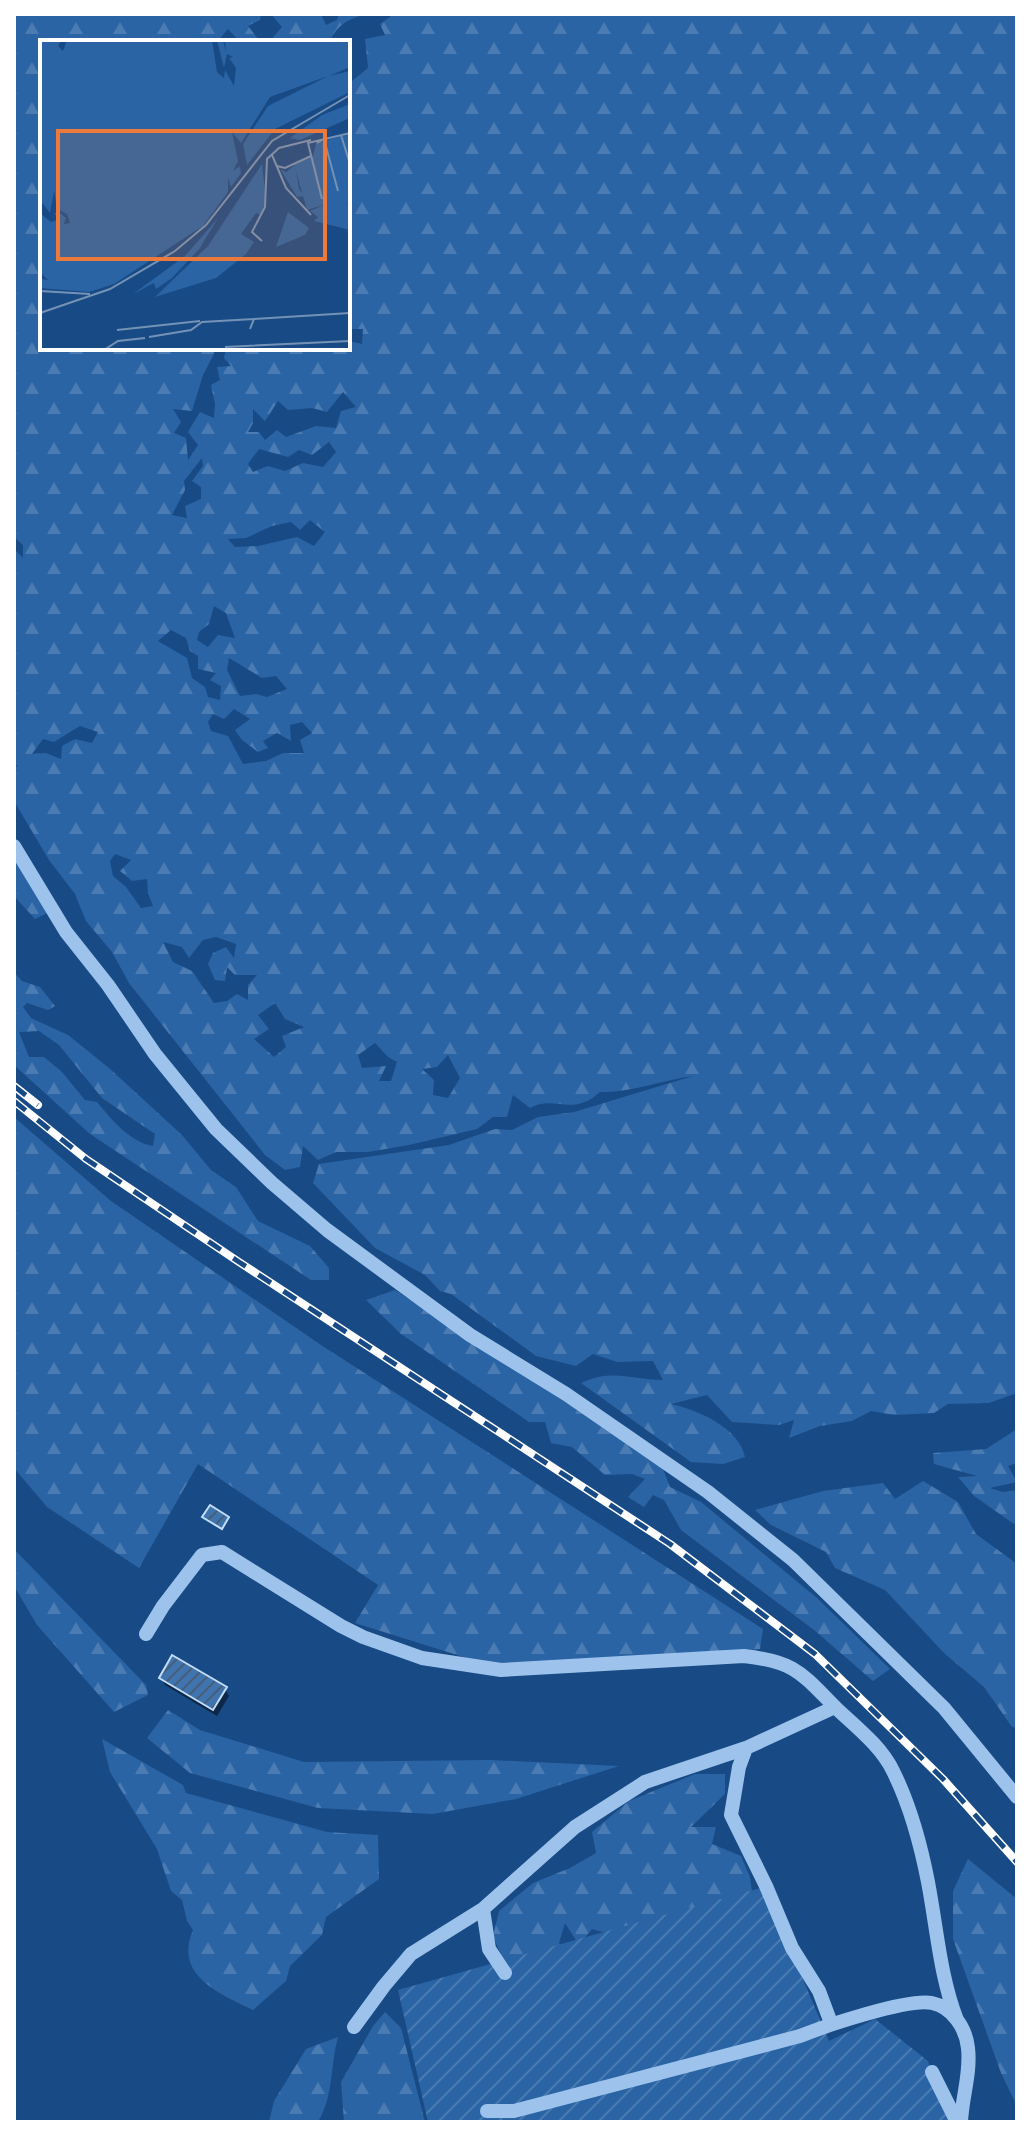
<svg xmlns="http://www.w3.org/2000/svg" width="1031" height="2136" viewBox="0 0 1031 2136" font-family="'Source Sans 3',sans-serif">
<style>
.forest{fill:url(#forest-firs);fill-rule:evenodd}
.garden{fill:url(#garden-furrows)}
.shadow{fill:#0007}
.building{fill:url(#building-hatch);stroke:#c2ddf9;stroke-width:2}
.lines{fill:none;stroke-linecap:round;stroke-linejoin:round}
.minor{stroke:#9dc3ed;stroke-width:14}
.rail-casing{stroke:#fff;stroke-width:8}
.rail{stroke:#184a85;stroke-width:5;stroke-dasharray:15;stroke-linecap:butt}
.inset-road{fill:none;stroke:#7492b6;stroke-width:2}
.view{fill:#ed7a3d;fill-opacity:0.15;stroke:#ed7a3d;stroke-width:4}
.inset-edge{fill:none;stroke:#fff;stroke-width:4}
</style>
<defs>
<pattern id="forest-firs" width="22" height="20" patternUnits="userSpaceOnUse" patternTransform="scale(2)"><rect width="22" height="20" fill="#2a64a4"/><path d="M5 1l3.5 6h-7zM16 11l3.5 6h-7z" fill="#4a7bb2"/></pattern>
<pattern id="garden-furrows" width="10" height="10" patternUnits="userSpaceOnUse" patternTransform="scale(2)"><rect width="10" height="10" fill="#2a64a4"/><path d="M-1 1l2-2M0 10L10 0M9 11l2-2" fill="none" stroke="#4a7bb2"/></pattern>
<pattern id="building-hatch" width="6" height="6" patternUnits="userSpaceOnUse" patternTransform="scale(2)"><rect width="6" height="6" fill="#4074af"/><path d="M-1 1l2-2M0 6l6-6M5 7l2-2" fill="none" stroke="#475e79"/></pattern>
</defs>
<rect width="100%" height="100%" fill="#184a85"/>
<path class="forest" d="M14 14H261L260 20 248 26 259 40 258 42H240L228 29 217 42H42V348H213L214 354 203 375 192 411 173 409 181 422 174 433 186 438 188 460 198 445 188 432 200 412 214 418 215 404 211 385 220 380 217 367 231 366 224 358 226 348H348V341L362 344 363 329H348V79L352 81 368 68 365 39 385 35 380 24 394 14H1017V1393L989 1403 948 1404 934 1413 894 1415 871 1411 852 1421 820 1426 789 1438 794 1420 779 1425 732 1422 707 1395 671 1404C697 1410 739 1427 745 1457L723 1464 691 1462 581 1383C614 1368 631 1380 663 1380L653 1361 617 1362 593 1354 576 1366 536 1356 451 1294 440 1291 425 1275 375 1248 313 1183 319 1164 449 1145 495 1129 512 1130 538 1117 574 1112 693 1076C662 1080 631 1093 600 1092 571 1118 556 1094 530 1108L513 1095 507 1117H493L477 1129 409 1145 368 1152H336L318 1160 303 1146 300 1167 285 1170 265 1155 129 983 112 952 86 921 75 894 49 860 14 801V767L18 766 14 764V549L23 558V545L14 537ZM343 392 356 407 341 411 336 428 316 426 286 437 277 430 265 440 259 432H248L253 423V409L265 421 278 401 288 410 312 408 327 412ZM329 442 336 452 323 467 303 463 285 471 268 466 253 472 248 464 259 449 288 457 299 450 312 455ZM202 458 203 466 192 481 201 487V499L185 506 187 518 172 515 185 490 184 481ZM310 520 325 532 314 546 297 537 258 546 235 547 228 539 246 538 272 526 291 522 300 530ZM214 606 226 613 235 638 218 635 208 647 197 640 199 632 209 624ZM171 630 186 638 190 651 198 656V669L216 673 210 680 221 686 220 700 208 697 205 687 192 678 187 658 158 641ZM229 658 262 678 276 676 287 689 267 697 256 694 240 696 227 670ZM234 709 250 719 235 730 242 740 258 752 268 748 263 741 277 733 291 741 290 725 302 722 312 733 300 740 304 753H283L266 761 243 764 228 736 211 731 208 722 213 714 224 719ZM80 726 98 732 92 743 75 739 62 746 61 759 46 753 32 754 43 739 54 742ZM115 854 131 860 120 871 132 881 147 879 148 893 153 906 141 908 126 887 113 876 110 861ZM216 937 236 944 234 958 226 947 213 953 208 964 215 980 225 981 227 967 235 975H257L248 985V1000L237 994 227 1001 214 1003 192 971 173 962 163 942 182 947 189 958 203 940ZM275 1003 285 1019 304 1027 282 1036 286 1047 274 1057 254 1039 269 1029 258 1015ZM375 1043 388 1057 397 1062 391 1081H379L386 1066 362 1068 358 1055ZM448 1055 460 1078 448 1098 433 1095 434 1080 422 1069 437 1067Z
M271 14H321L326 25 337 20 339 14H367C350 18 336 25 330 42H269L282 27Z
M14 856 47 913 35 919 14 896Z
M14 972 22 981 40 987 55 1006 48 1010 27 1003 23 1007 31 1018 68 1035 109 1068 182 1135 211 1170 236 1187 258 1221 310 1246 329 1268V1280H311L90 1134 14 1065ZM39 1031 59 1045 102 1098 155 1134 153 1146C130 1142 111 1119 97 1102L85 1100 62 1072 44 1057H29L19 1032Z
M14 1117 111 1201 321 1345 763 1629 760 1649 591 1660 486 1664 355 1623 378 1585 198 1464 139 1568 47 1507 14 1468Z
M395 1290 554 1394 663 1469 670 1487 701 1502 817 1598 890 1669 873 1681 814 1630 681 1530 664 1500 653 1495 644 1507 628 1497 645 1479 632 1474 605 1475 572 1447 551 1443 545 1422H529L401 1334 366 1300Z
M1017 1429V1463L1008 1466 1017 1482 990 1488 1003 1492 1017 1490V1526L974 1496 958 1477 977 1476 934 1464 933 1453 986 1449Z
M923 1481 958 1502 976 1534 1017 1564V1728L1012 1727 984 1687 945 1654 885 1590 835 1568 826 1552 771 1525 755 1510 823 1491 883 1483 895 1499Z
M14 1549 146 1685 148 1695 114 1712 37 1625 14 1586Z
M168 1710 200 1730 304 1762 490 1760 619 1766 516 1799 433 1814 318 1808 190 1773 147 1738Z
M102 1739 183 1785 186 1793 327 1832 378 1835 379 1879 326 1917 322 1935 290 1966 286 1981 253 2010C221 1994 173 1976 193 1930L187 1921 182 1900 171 1891 157 1849 110 1772Z
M695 1774H725V1794L691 1827H716L712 1844 741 1856 750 1877 753 1899 626 1939 592 1929 579 1945 565 1923 559 1943 565 1966 505 1964 493 1936 499 1911 533 1883 570 1868 596 1853 592 1832 629 1801Z
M968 1859 1017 1899V2106L1001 2073 953 1939V1891Z
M385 2012 401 2028 425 2122H344L341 2082 373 2026Z
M338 2037C330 2066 334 2095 318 2122H269L274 2101 306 2049Z"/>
<path class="garden" d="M764 1887 829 2041 875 2019 928 2061 952 2122H428L398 1990Z"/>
<path class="shadow" d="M161 1678 225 1689 229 1696 217 1716 165 1685Z"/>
<path class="building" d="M210 1505 229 1517 222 1529 202 1517Z
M172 1655 227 1687 213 1710 159 1678Z"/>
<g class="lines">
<path class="minor" d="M14 846 66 932 108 985 155 1054 216 1129 272 1183 327 1230 470 1335 566 1394 708 1492 793 1560 944 1708 1017 1797
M146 1634 163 1606 202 1555 222 1552 341 1626 363 1637 422 1658 501 1670 744 1656C796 1662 801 1673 836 1708 856 1727 881 1746 893 1771 910 1805 921 1846 928 1882 937 1929 940 1976 957 2020
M746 1748 739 1767 731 1815 766 1886 792 1948 819 1991 831 2023
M483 1909 489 1949 505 1973
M354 2027 384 1986 411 1954 483 1909 575 1827 645 1782 746 1748 835 1707
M932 2072 957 2122
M487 2111H514L800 2036C825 2026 908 1998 932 2003 952 2007 966 2028 968 2048 971 2073 962 2097 961 2122"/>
<defs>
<path id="rail" d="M14 1086 38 1105
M14 1101 86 1159 239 1262 670 1544 815 1654 943 1779 1017 1862"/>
</defs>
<use href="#rail" class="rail-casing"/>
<use href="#rail" class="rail"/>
</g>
<g transform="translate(40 40)">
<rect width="310" height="310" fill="#184a85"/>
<path d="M0 0H22L18 6 23 11 27 0H172L177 32 184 38 185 30 194 46 196 28 189 18 193 17 187 14 184 28 177 0H183L186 12 185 0H310V27L289 36 310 31V52L235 89 207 125 203 104 228 66 288 36 230 57 201 103 192 92 198 121 193 131 200 126 201 133 191 147 188 138V152L163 186 74 244 49 252 0 248 1 239 8 240 0 232V173L11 182 21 179 14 174 18 171 26 178 24 184 30 183 27 174 17 169 14 151 10 173 0 160ZM310 64V78L260 100 250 98 282 75ZM222 124 226 159 221 175 216 173 201 194 214 202 206 214 176 238 115 257 168 206ZM255 125 259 149 264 156 257 157 240 129 246 132ZM310 134V162L305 164 310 163V190L274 181 278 177 270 171 284 165 266 166ZM248 172 269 188 265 195 236 207ZM178 178 160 208 132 238 116 249 114 243 93 254 145 216Z" fill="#2a64a4"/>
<path d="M310 94V157L267 170 254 124 273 116 276 103Z" fill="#2a64a4"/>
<path class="inset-road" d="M301 95 310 124M277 103 284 99 298 151M232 115 246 148 271 175M237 126 245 128 271 116M282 159 268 103 310 93M222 201 212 192 225 167 227 119 239 108 271 100M0 251 50 254M0 273 70 249 135 211 166 185 232 101 310 55M210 289 214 279 310 273M77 290 160 281M109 297 151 290 162 282 214 279M185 307 310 301M64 310 78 301 105 298"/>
<path class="view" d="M18 91H285V219H18Z"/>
<rect width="310" height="310" class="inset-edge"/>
</g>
<rect width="1031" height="2136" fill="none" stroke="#ffffff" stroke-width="32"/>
</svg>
